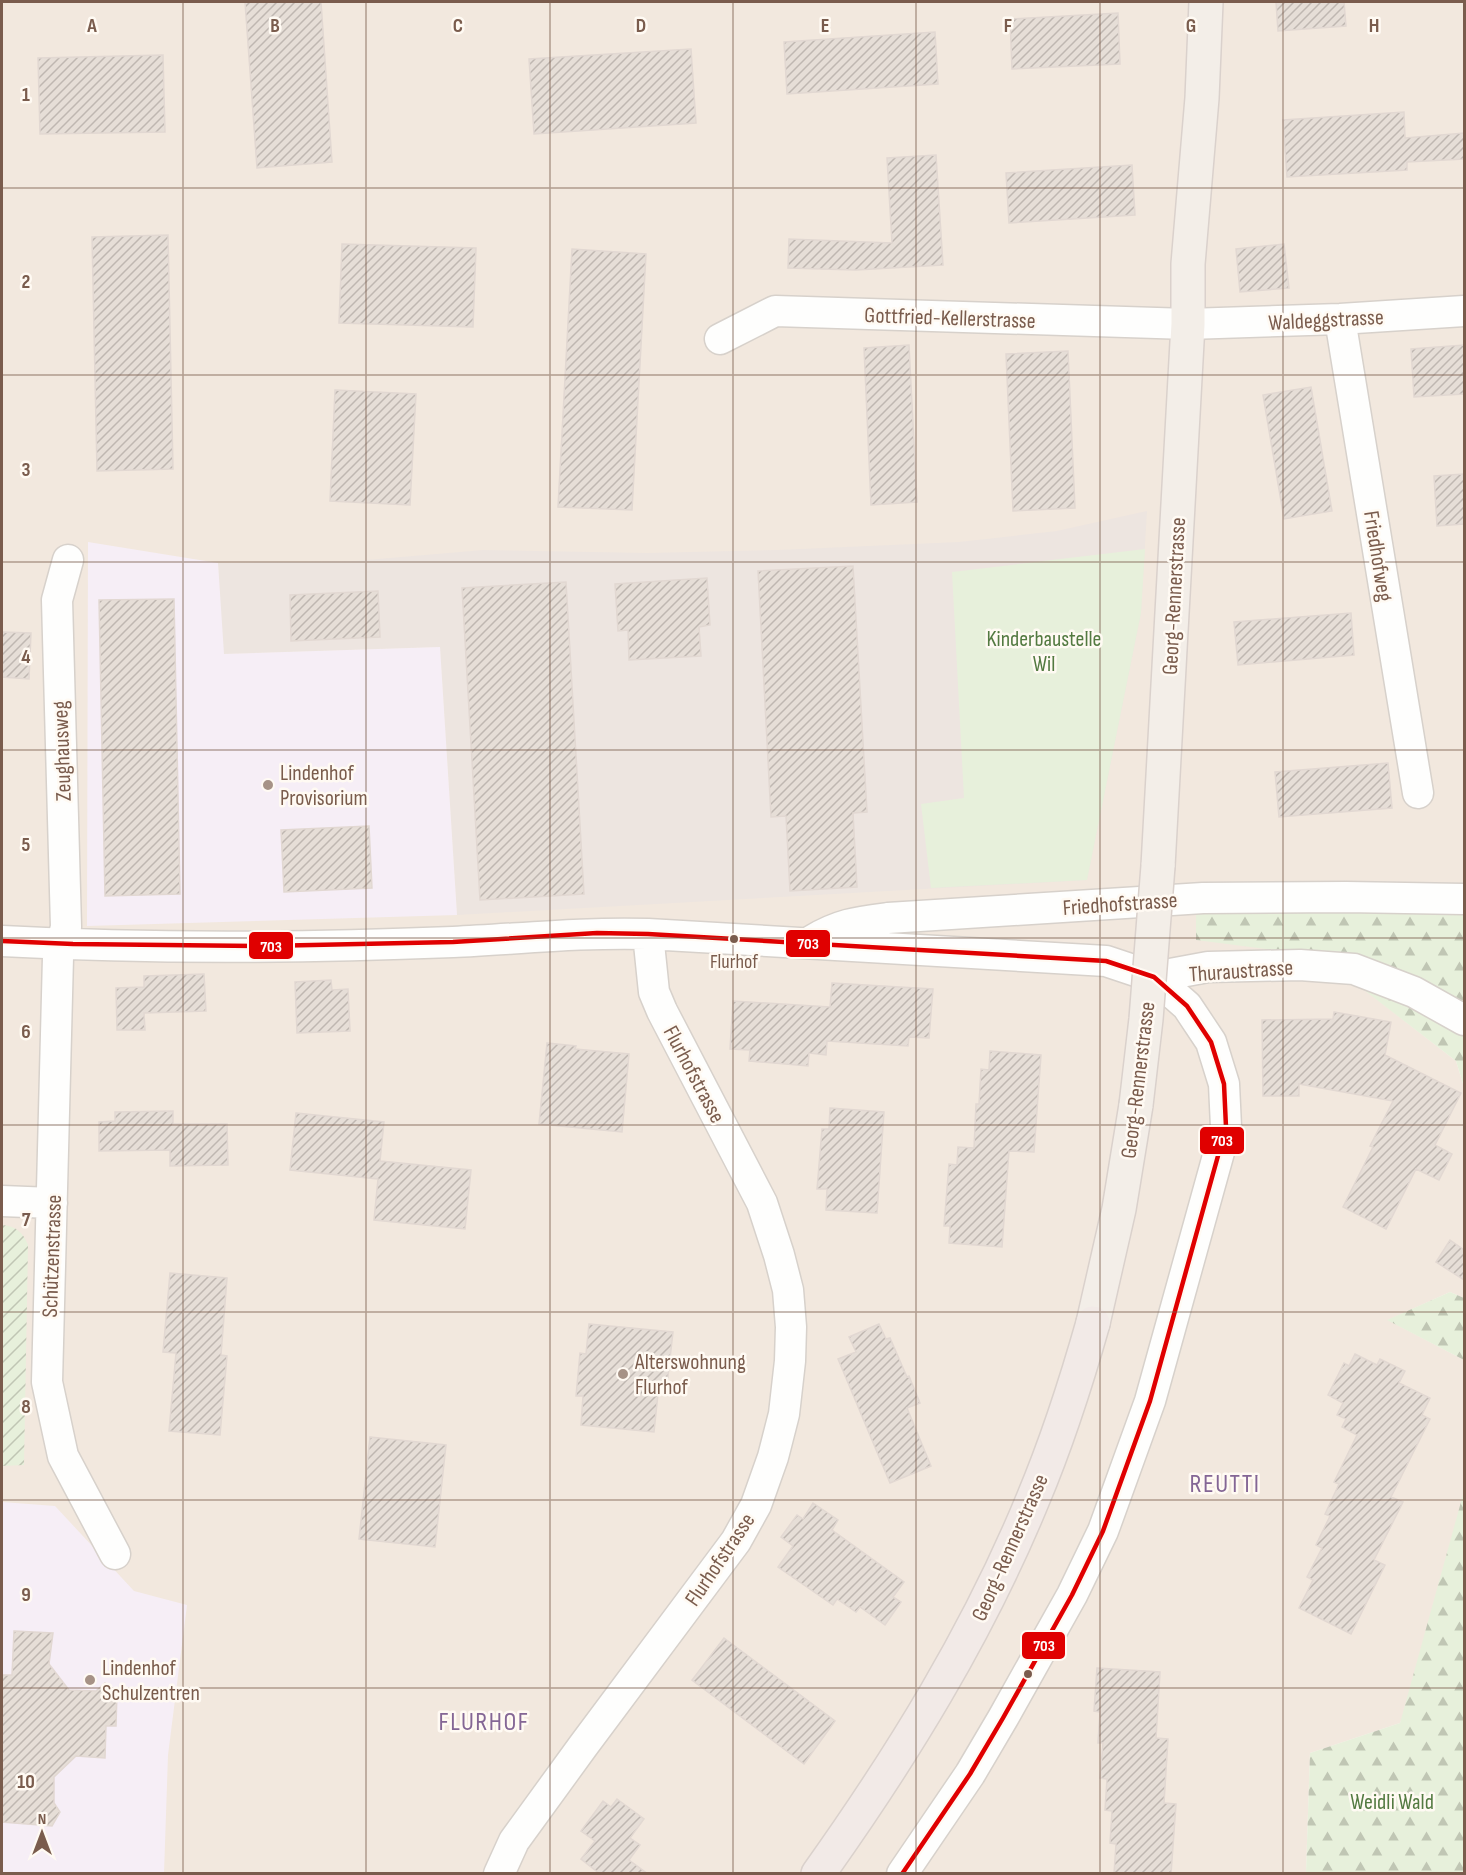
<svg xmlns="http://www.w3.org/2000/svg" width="1466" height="1875" viewBox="0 0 1466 1875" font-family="'Sofia Sans Condensed',sans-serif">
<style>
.residential{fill:#f2e8de}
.industrial{fill:#ede5e0}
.education{fill:#f6eef6}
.forest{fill:url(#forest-firs)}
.park{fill:#e7f0db}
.garden{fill:url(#garden-furrows)}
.building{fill:url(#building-hatch);stroke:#e2d8d2;stroke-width:1.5}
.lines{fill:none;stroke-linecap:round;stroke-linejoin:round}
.street-casing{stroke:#d7d1cb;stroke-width:33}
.primary-casing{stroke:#dad1cc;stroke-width:36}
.highway-casing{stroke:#dad1cc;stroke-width:36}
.street{stroke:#fefefd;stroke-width:30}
.primary{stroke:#f3eee8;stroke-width:33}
.highway{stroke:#f2eae7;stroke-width:33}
.primary-bridge-casing{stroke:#dad1cc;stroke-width:36;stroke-linecap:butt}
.primary-bridge{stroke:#f3eee8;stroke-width:33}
.bus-1-casing{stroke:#fffaf3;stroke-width:9}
.bus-1{stroke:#e00000;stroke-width:4.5}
.grid{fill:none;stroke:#7a5c4d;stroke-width:1.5;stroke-opacity:0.55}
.poi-dot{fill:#a69286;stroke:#fffaf3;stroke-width:2}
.bus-dot{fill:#7a5c4d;stroke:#fffaf3;stroke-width:2}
.labels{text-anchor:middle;stroke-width:5;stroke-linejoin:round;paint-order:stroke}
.bus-label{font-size:20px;fill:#7a5c4d;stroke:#fffaf3}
.street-label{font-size:22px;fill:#7a5c4d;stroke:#fffaf3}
.park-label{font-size:22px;fill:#537a41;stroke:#fffaf3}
.poi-label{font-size:22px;fill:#7a5c4d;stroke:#fffaf3;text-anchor:start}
.quarter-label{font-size:26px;letter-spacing:1.5px;fill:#846695;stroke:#fffaf3}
.grid-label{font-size:20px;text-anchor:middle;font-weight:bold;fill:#7a5c4d;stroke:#fffaf3;stroke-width:5;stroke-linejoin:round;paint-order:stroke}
.line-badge{stroke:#fffaf3;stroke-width:2}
.badge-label{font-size:16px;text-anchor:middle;font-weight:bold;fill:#fff}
</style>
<defs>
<pattern id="forest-firs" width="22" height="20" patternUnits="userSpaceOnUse" patternTransform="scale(1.5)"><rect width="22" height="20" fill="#e7f0db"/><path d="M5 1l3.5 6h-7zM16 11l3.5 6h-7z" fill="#c0c6b4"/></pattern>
<pattern id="garden-furrows" width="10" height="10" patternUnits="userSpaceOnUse" patternTransform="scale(1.5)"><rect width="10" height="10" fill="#e7f0db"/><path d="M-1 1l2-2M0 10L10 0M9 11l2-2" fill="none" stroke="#c0c6b4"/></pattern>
<pattern id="building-hatch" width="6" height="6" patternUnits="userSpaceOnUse" patternTransform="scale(1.5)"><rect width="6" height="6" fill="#e6ded7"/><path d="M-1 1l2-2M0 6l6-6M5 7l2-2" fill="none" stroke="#bfb7b1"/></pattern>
</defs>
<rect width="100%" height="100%" fill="#f9f5f0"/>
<path class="residential" d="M2 2H1464V913L1320 955 1456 1061 1464 1087V1298L1450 1292 1388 1320 1464 1360V1569L1400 1723 1310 1753 1306 1873 2 1874Z"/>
<path class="industrial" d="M1147 511 1141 613 1087 880 457 915 440 647 223 654 218 563 355 561 483 550 648 553 778 550 959 542 1057 531Z"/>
<path class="education" d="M88 542 218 563 224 654 440 647 457 915 87 926Z
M2 1502 55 1506 134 1591 187 1605 168 1755 164 1873H2Z"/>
<path class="forest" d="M1196 903 1464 913V1087L1456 1061 1320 956 1196 940Z
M1450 1292 1464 1298V1360L1387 1320Z
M1464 1491V1873H1306L1310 1753 1400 1723Z"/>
<path class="park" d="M1145 549 1141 613 1087 880 931 888 921 804 964 798 952 572Z"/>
<path class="garden" d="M2 1225C15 1226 23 1232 28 1245L24 1465 2 1466Z"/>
<path class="building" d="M245 2H321L332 162 257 168Z
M1276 2H1344L1346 26 1278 31Z
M1118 13 1120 64 1012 69 1010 19Z
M935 32 938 84 787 94 784 42Z
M691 49 696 123 534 134 529 59Z
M163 55 165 132 40 134 38 58Z
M1404 112 1405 138 1464 133V159L1407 162V170L1287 177 1283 120Z
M936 155 943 265 856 270 788 268 789 239 892 243 887 158Z
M1132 165 1135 215 1009 223 1006 173Z
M168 235 173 469 97 471 92 237Z
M342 244 476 248 473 327 339 323Z
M1284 244 1289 288 1240 292 1236 249Z
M572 249 646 254 632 510 558 507Z
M909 345 917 502 871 505 864 348Z
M1464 345V394L1414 397 1411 349Z
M1068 351 1075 508 1013 511 1006 354Z
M1311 387 1332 511 1284 519 1263 395Z
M335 390 416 394 410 505 330 501Z
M1464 474V524L1437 526 1434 476Z
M853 566 867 812 853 813 857 887 790 891 786 816 771 817 758 571Z
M707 578 710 625 699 627 701 656 629 660 628 630 618 631 615 584Z
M566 582 584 894 480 900 462 588Z
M378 591 380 637 291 641 290 595Z
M174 599 180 894 105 896 99 600Z
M1351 613 1354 655 1238 665 1234 622Z
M2 632 31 633 29 679 2 677Z
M1388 763 1392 808 1279 817 1275 772Z
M369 826 372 888 284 892 281 830Z
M204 974 206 1011 144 1013 145 1030H117L116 988 144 987V976Z
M331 980 332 990 348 989 350 1031 297 1033 295 982Z
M832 983 933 989 929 1038 909 1037 908 1046 827 1041 826 1055 809 1053 808 1066 749 1061 750 1050 730 1049 733 1001 830 1007Z
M1334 1012 1391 1022 1385 1055 1461 1093 1435 1145 1452 1154 1439 1180 1416 1169 1386 1229 1343 1207 1373 1147 1370 1146 1393 1101 1299 1084V1096H1263L1262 1020 1333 1019Z
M547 1043 576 1046 575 1049 629 1054 622 1132 539 1124Z
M990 1051 1041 1055 1034 1152 1009 1151 1002 1247 949 1243 950 1226H944L949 1164 957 1165 958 1147 974 1148 976 1104H979L981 1069 989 1070Z
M830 1108 884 1112 877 1213 826 1210 827 1189H817L822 1129H829Z
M173 1111V1124H227L228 1165 170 1166V1150L99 1151V1122L115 1121V1112Z
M296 1113 384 1122 380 1161 471 1170 465 1229 374 1220 378 1179 290 1170Z
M1450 1240 1464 1250V1280L1436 1262Z
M170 1273 227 1278 221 1355 227 1356 220 1435 169 1431 176 1353 163 1352Z
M589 1324 673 1332 666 1394H658L654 1432 581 1425 583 1396H576L580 1353 586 1354Z
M879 1324 886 1339 890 1338 907 1377 909 1376 920 1403 907 1408 931 1466 890 1483 838 1359 856 1352 849 1337Z
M1355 1354 1377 1365 1380 1359 1405 1371 1399 1383 1430 1398 1422 1415 1430 1419 1391 1497 1403 1502 1374 1560 1385 1565 1351 1634 1299 1608 1313 1580 1307 1577 1322 1548 1316 1545 1330 1516 1325 1514 1339 1484 1334 1482 1357 1435 1342 1427 1346 1419 1337 1415 1343 1403 1328 1395 1344 1363 1349 1366Z
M370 1437 446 1445 435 1547 359 1539Z
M813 1503 838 1520 832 1530 904 1582 893 1597 901 1602 885 1625 860 1607 856 1612 837 1599 833 1605 778 1567 793 1546 781 1537 797 1515 803 1519Z
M14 1631 53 1633 49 1664 69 1690 96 1691 105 1683 117 1692 116 1726H106L105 1758 76 1756 54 1777V1803L60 1812 52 1826 2 1822V1675H12Z
M724 1638 835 1721 804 1764 692 1680Z
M1097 1668 1160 1672 1156 1738 1168 1739 1164 1803 1176 1804 1171 1874H1114L1116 1844 1110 1843 1112 1811 1105 1810 1107 1779 1100 1778 1103 1743H1098L1100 1712 1094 1711Z
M617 1799 644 1819 630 1838 640 1845 629 1860 648 1874H600L581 1859 595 1841 581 1831 603 1801 611 1807Z"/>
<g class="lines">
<defs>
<path id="street" d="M1340 319 1418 793
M720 339 775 311 1188 324 1340 319 1464 311
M68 560 57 600 66 927 58 957 47 1382 63 1456 115 1554
M2 941C151 949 303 948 453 942 518 939 582 932 648 934L1106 961 1154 977 1208 967 1300 965 1354 969 1414 992 1464 1020
M811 941C839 924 857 922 888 918L1203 898 1346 897 1464 899
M2 1201 52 1203
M499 1874 514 1841 583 1746 736 1541 756 1505 773 1457 784 1414 790 1361 791 1327 788 1290 779 1255 762 1203 662 1011 654 992 648 934
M902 1874 970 1774 1003 1718 1072 1595 1103 1531 1150 1401 1226 1127 1224 1084 1211 1042 1187 1006 1154 977"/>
<path id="primary" d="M1158 866 1188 324V264L1202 98 1206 2
M1093 1323 1119 1209 1136 1105"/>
<path id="highway" d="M818 1874C902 1756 978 1633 1033 1499 1057 1442 1076 1383 1093 1323"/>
</defs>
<use href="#street" class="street-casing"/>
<use href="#primary" class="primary-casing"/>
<use href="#highway" class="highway-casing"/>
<use href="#street" class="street"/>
<use href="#primary" class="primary"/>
<use href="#highway" class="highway"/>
<defs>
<path id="primary-bridge" d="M1136 1105 1146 1019 1158 866"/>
</defs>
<use href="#primary-bridge" class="primary-bridge-casing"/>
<use href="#primary-bridge" class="primary-bridge"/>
<defs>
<path id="bus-1" d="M2 941 73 944 265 946 453 942 597 933 648 934 1106 961 1154 977 1187 1006 1211 1042 1224 1084 1226 1127 1150 1401 1103 1531 1072 1595 1003 1718 970 1774 902 1874"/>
</defs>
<use href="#bus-1" class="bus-1-casing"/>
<use href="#bus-1" class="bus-1"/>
</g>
<path class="grid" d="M183 2V1874M366 2V1874M550 2V1874M733 2V1874M916 2V1874M1100 2V1874M1283 2V1874M2 188H1464M2 375H1464M2 562H1464M2 750H1464M2 938H1464M2 1125H1464M2 1312H1464M2 1500H1464M2 1688H1464"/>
<g class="poi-dot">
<circle cx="268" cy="785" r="6"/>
<circle cx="623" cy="1374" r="6"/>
<circle cx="90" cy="1680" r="6"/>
</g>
<g class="bus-dot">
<circle cx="734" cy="939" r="5"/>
<circle cx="1028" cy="1674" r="5"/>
</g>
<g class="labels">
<g class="bus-label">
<text x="734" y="968">Flurhof</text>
</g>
<g class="street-label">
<text transform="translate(950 317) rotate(2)" y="8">Gottfried-Kellerstrasse</text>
<text transform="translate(1326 319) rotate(-3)" y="8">Waldeggstrasse</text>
<text transform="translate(1379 556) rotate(81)" y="8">Friedhofweg</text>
<text transform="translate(1173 596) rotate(-87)" y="8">Georg-Rennerstrasse</text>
<text transform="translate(61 751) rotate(-92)" y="8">Zeughausweg</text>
<text transform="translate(1120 903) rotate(-4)" y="8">Friedhofstrasse</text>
<text transform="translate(1241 970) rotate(-4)" y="8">Thuraustrasse</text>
<text transform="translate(695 1074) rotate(62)" y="8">Flurhofstrasse</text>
<text transform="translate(1137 1080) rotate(-83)" y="8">Georg-Rennerstrasse</text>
<text transform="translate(51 1256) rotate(-88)" y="8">Schützenstrasse</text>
<text transform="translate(1009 1547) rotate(-66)" y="8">Georg-Rennerstrasse</text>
<text transform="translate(719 1559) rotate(-56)" y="8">Flurhofstrasse</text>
</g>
<g class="park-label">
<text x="1044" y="646">Kinderbaustelle<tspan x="1044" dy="25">Wil</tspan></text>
<text x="1392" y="1809">Weidli Wald</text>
</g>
<g class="poi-label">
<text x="280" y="780">Lindenhof<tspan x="280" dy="25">Provisorium</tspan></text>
<text x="635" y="1369">Alterswohnung<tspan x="635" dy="25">Flurhof</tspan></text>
<text x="102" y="1675">Lindenhof<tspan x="102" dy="25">Schulzentren</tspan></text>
</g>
<g class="quarter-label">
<text x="1225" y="1492">REUTTI</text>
<text x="484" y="1730">FLURHOF</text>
</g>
</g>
<g class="grid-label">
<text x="92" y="32">A</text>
<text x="275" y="32">B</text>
<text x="458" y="32">C</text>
<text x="641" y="32">D</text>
<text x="825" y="32">E</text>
<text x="1008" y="32">F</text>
<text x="1191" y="32">G</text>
<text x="1374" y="32">H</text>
<text x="26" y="101">1</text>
<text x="26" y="288">2</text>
<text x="26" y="476">3</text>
<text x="26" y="663">4</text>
<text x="26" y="851">5</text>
<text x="26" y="1038">6</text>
<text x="26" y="1226">7</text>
<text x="26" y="1413">8</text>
<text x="26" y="1601">9</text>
<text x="26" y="1788">10</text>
</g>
<g class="line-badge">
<rect x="785" y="929" width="46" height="29" rx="6" fill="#e00000"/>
<rect x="248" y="931" width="46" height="29" rx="6" fill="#e00000"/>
<rect x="1199" y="1126" width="46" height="29" rx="6" fill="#e00000"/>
<rect x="1021" y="1631" width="45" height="29" rx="6" fill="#e00000"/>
</g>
<g class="badge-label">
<text x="808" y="949">703</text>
<text x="271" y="952">703</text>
<text x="1222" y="1146">703</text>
<text x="1044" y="1651">703</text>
</g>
<rect width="1466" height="1875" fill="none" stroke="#7a5c4d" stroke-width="6"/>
<g transform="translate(42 1833)" stroke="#fffaf3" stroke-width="4.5" paint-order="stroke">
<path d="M0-4.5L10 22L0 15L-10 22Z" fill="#7a5c4d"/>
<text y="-9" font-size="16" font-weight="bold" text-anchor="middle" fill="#7a5c4d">N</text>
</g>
</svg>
